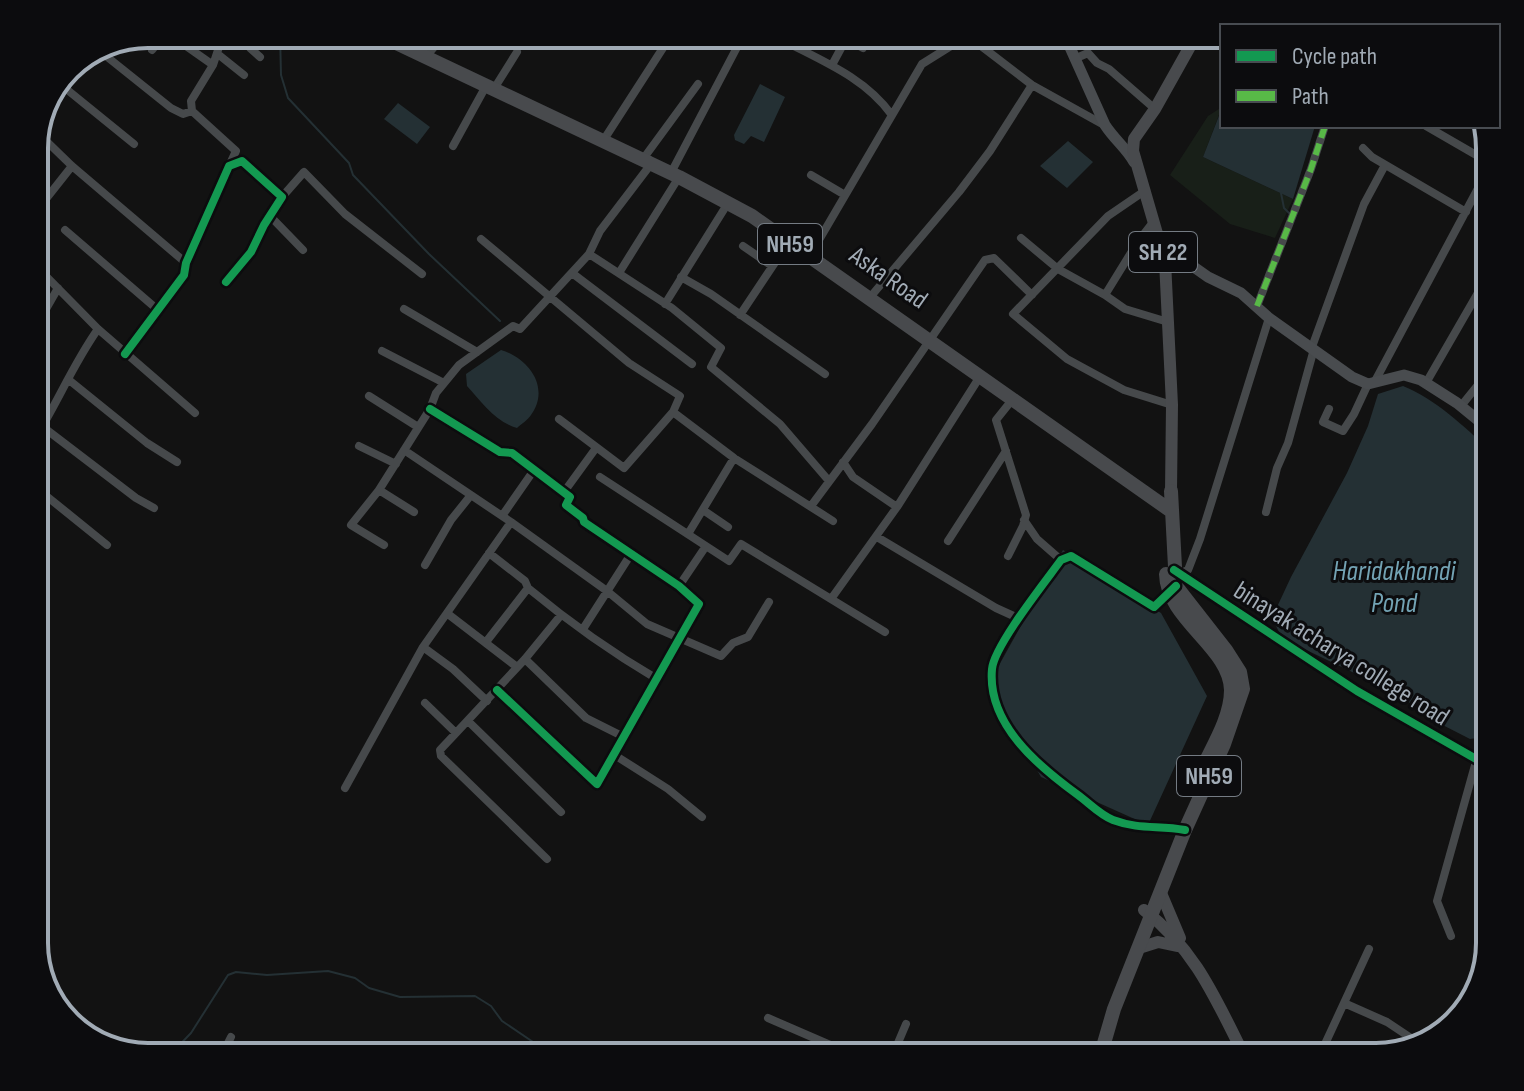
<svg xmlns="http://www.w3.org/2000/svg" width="1524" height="1091" viewBox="0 0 1524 1091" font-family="'Sofia Sans Condensed',sans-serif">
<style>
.green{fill:#181f18}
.water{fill:#243034}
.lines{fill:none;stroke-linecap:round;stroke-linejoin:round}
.stream{stroke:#243034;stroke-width:2}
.street{stroke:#46494b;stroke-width:8}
.secondary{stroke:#494c4f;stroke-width:11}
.primary{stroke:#484a4d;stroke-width:12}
.highway{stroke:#484a4d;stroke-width:14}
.quiet{stroke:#58b947;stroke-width:6;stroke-dasharray:12 6;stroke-linecap:butt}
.cycleway-casing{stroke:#0c0c0e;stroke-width:13}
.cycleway{stroke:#139951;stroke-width:8}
.labels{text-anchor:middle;stroke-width:6;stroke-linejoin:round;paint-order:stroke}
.shield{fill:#0c0c0e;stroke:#747b83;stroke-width:2}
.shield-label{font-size:24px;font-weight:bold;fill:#a1abb5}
.street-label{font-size:26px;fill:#a1abb5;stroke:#0c0c0e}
.water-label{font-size:28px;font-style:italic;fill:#73a3b4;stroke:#0c0c0e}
.rim{fill:none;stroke:#a1abb5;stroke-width:4}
</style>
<rect width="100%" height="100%" fill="#121212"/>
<path class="green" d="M1222 107 1203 157 1293 199 1275 238 1230 224 1170 175 1208 116Z"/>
<path class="water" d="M760 84 785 97 764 142 751 136 744 144 735 140 734 135Z
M398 103 430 127 417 144 384 119Z
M1222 108V126H1315L1293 199 1203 157Z
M1068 141 1093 162 1067 188 1040 166Z
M501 350C528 358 551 387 531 415 528 420 521 424 517 428 495 422 481 401 467 386L466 374Z
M1403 386C1437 400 1463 426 1490 450V729L1484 737 1470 739 1427 717 1400 695 1298 646 1279 632 1274 622 1277 607 1291 577 1347 473 1368 426 1378 394Z
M1063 550 1161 613 1207 696 1148 825 1041 777 988 685Z"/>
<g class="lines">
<path class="stream" d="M280 34 281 75 288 98 349 163 353 175 429 254 500 321
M1281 193 1284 208 1291 215
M168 1057 191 1033 228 975 236 972 267 975 328 971 355 978 369 988 400 997 475 996 491 1006 502 1021 536 1044 540 1057"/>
<path class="street" d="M169 34 213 65
M240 34 250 48 260 57
M771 34C814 58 862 74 891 114
M838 34 863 48
M944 34 956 43
M1177 34 1192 45
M968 36 1032 85 1104 125
M152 50 165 34
M101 52 171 108 183 114 192 111 236 151 229 166
M430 52 445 34
M219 55 244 75
M83 58 65 88 134 144
M1074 59 1088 53 1097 63 1109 69 1155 109
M832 65 846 39
M497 84 517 52
M49 109 65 88
M192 111 191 101 213 65 221 41 228 34
M1426 126 1490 163
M38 133 72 166 186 263
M603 141 672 34
M453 146 486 86
M1363 148 1372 157 1466 212
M673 169 744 34
M811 175 845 195
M1146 190 1108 216 1013 314 1067 359 1124 390 1172 405
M282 197 304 172 345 214 422 274
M34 214 72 166
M270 216 303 250
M65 230 158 310
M1021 238 1058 269 1105 295 1125 309 1168 322
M481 239 629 363 680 396 673 412 734 458 833 521
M743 246 772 266
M589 254 672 308 721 348 711 367 780 424 829 481
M809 257 922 64 970 34
M34 264 98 329 195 413
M572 273 692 364
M619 273 679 177
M681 277 711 294 825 374
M872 295 959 192 990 151 1032 85
M1105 295 1137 243 1154 221
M665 304 728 203
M1257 306 1311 169 1325 126
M404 309 477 352
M740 315 788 243
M34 330 58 288
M1312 347 1364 204 1385 165
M382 351 444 383
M125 354 184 275 186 263 229 166 242 161 282 197 264 225 251 252 226 282
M69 380 147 443 177 462
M1374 383 1490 166
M1426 383 1490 272
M34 391 36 392
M369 396 418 427
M1461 406 1482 380 1490 363
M430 409 500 452 512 453 570 497 566 505 583 518 584 522 679 586 699 604 597 784 497 690
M1329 409 1323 422 1343 431 1354 414 1368 384
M559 419 624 468 673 412
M43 427 136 498 154 508
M34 440C57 404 73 364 98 329
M359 446 396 464
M404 450 511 522 607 591 647 624 721 656 733 643 748 637 769 602
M843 462 853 477 897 507
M600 477 729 561 741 544 885 632
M34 486 107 545
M379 490 414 512
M564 492 596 448
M811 506 872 424 985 260 994 258 1032 295
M703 510 728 527
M1266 512 1277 468 1288 443 1314 349
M502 516 534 470
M1024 520 1037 539 1061 560
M688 534 734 458
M877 537 996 608 1018 618
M948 541 1006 451
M384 545 351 525 379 490 430 409 436 393 459 365 513 326 520 329 589 254 600 231 651 164 646 155 698 84
M489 553 525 581 528 588C569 622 611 652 657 679
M1008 556 1023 526 1026 515 996 420 1012 400
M425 565 451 520 471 495
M1175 570 1357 691 1490 767
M1179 574 1188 570 1200 539 1269 318
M679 586 706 546
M1173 590 1154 607 1071 556 1061 560C1045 582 994 646 992 669 987 724 1038 766 1078 795 1089 803 1100 815 1113 820 1140 830 1158 825 1185 830
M831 599 897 507 979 378
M448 614 517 667
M583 629 631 554
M486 642 528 588
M423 647 453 669 487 701
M525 659 586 718 624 737
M425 703 456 733 440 750 441 756 547 859
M468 721 561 812
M456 733 525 659 561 615
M613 754 668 789 702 817
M345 788 423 647 511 522
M1451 936 1437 901 1477 758
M1344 1003 1387 1022 1423 1046
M768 1018 858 1057
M221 1057 231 1037
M892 1057 906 1024
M1319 1057 1369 949"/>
<path class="secondary" d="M1064 34 1105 125C1114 139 1126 148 1134 162
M1165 261 1191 265 1208 277 1241 293 1269 318 1352 377 1368 384 1404 375 1421 380 1457 403 1490 430"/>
<path class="primary" d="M1171 491 1172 405 1165 261 1133 151 1134 139 1155 109 1197 34
M1161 893 1180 938
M1144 910C1196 950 1216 1000 1245 1057
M1139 948 1158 942 1177 946"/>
<path class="highway" d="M377 34 679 177 752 216 1171 511
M1166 574C1167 620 1230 647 1231 690 1231 718 1212 747 1201 771
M1100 1057 1114 1009 1185 830 1224 744 1243 689 1240 672 1226 650 1176 586 1171 491"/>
<path class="quiet" d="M1257 306 1311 169 1325 126"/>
<defs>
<path id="cycleway" d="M125 354 184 275 186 263 229 166 242 161 282 197 264 225 251 252 226 282
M430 409 500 452 512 453 570 497 566 505 583 518 584 522 679 586 699 604 597 784 497 690
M1174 570 1357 691 1490 767
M1176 586 1154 607 1071 556 1061 560C1045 582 994 646 992 669 987 724 1038 766 1078 795 1089 803 1100 815 1113 820 1140 830 1158 825 1185 830"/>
</defs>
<use href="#cycleway" class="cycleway-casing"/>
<use href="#cycleway" class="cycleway"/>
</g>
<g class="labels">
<g class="shield">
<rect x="758" y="224" width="64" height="40" rx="6"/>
<rect x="1129" y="232" width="68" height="40" rx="6"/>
<rect x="1177" y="756" width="64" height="40" rx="6"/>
</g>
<g class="shield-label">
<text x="790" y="252">NH59</text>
<text x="1163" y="260">SH 22</text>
<text x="1209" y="784">NH59</text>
</g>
<g class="street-label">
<text transform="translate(889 277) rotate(35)" y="9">Aska Road</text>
<text transform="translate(1342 653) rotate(32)" y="9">binayak acharya college road</text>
</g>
<g class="water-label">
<text x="1394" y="580">Haridakhandi<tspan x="1394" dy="32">Pond</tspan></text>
</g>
</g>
<path d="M0 0H1524V1091H0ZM148 48H1376A100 100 0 0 1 1476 148V943A100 100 0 0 1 1376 1043H148A100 100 0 0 1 48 943V148A100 100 0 0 1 148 48Z" fill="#0c0c0e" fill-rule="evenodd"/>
<path class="rim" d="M148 48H1376A100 100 0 0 1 1476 148V943A100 100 0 0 1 1376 1043H148A100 100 0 0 1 48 943V148A100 100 0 0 1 148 48Z"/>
<rect x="1220" y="24" width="280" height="104" fill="#0c0c0e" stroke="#484c51" stroke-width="2"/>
<rect x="1236" y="50" width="40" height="12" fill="#139951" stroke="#484c51" stroke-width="2"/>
<text x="1292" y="64" font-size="24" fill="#a1abb5">Cycle path</text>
<rect x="1236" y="90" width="40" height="12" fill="#58b947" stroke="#484c51" stroke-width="2"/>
<text x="1292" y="104" font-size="24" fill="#a1abb5">Path</text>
</svg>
